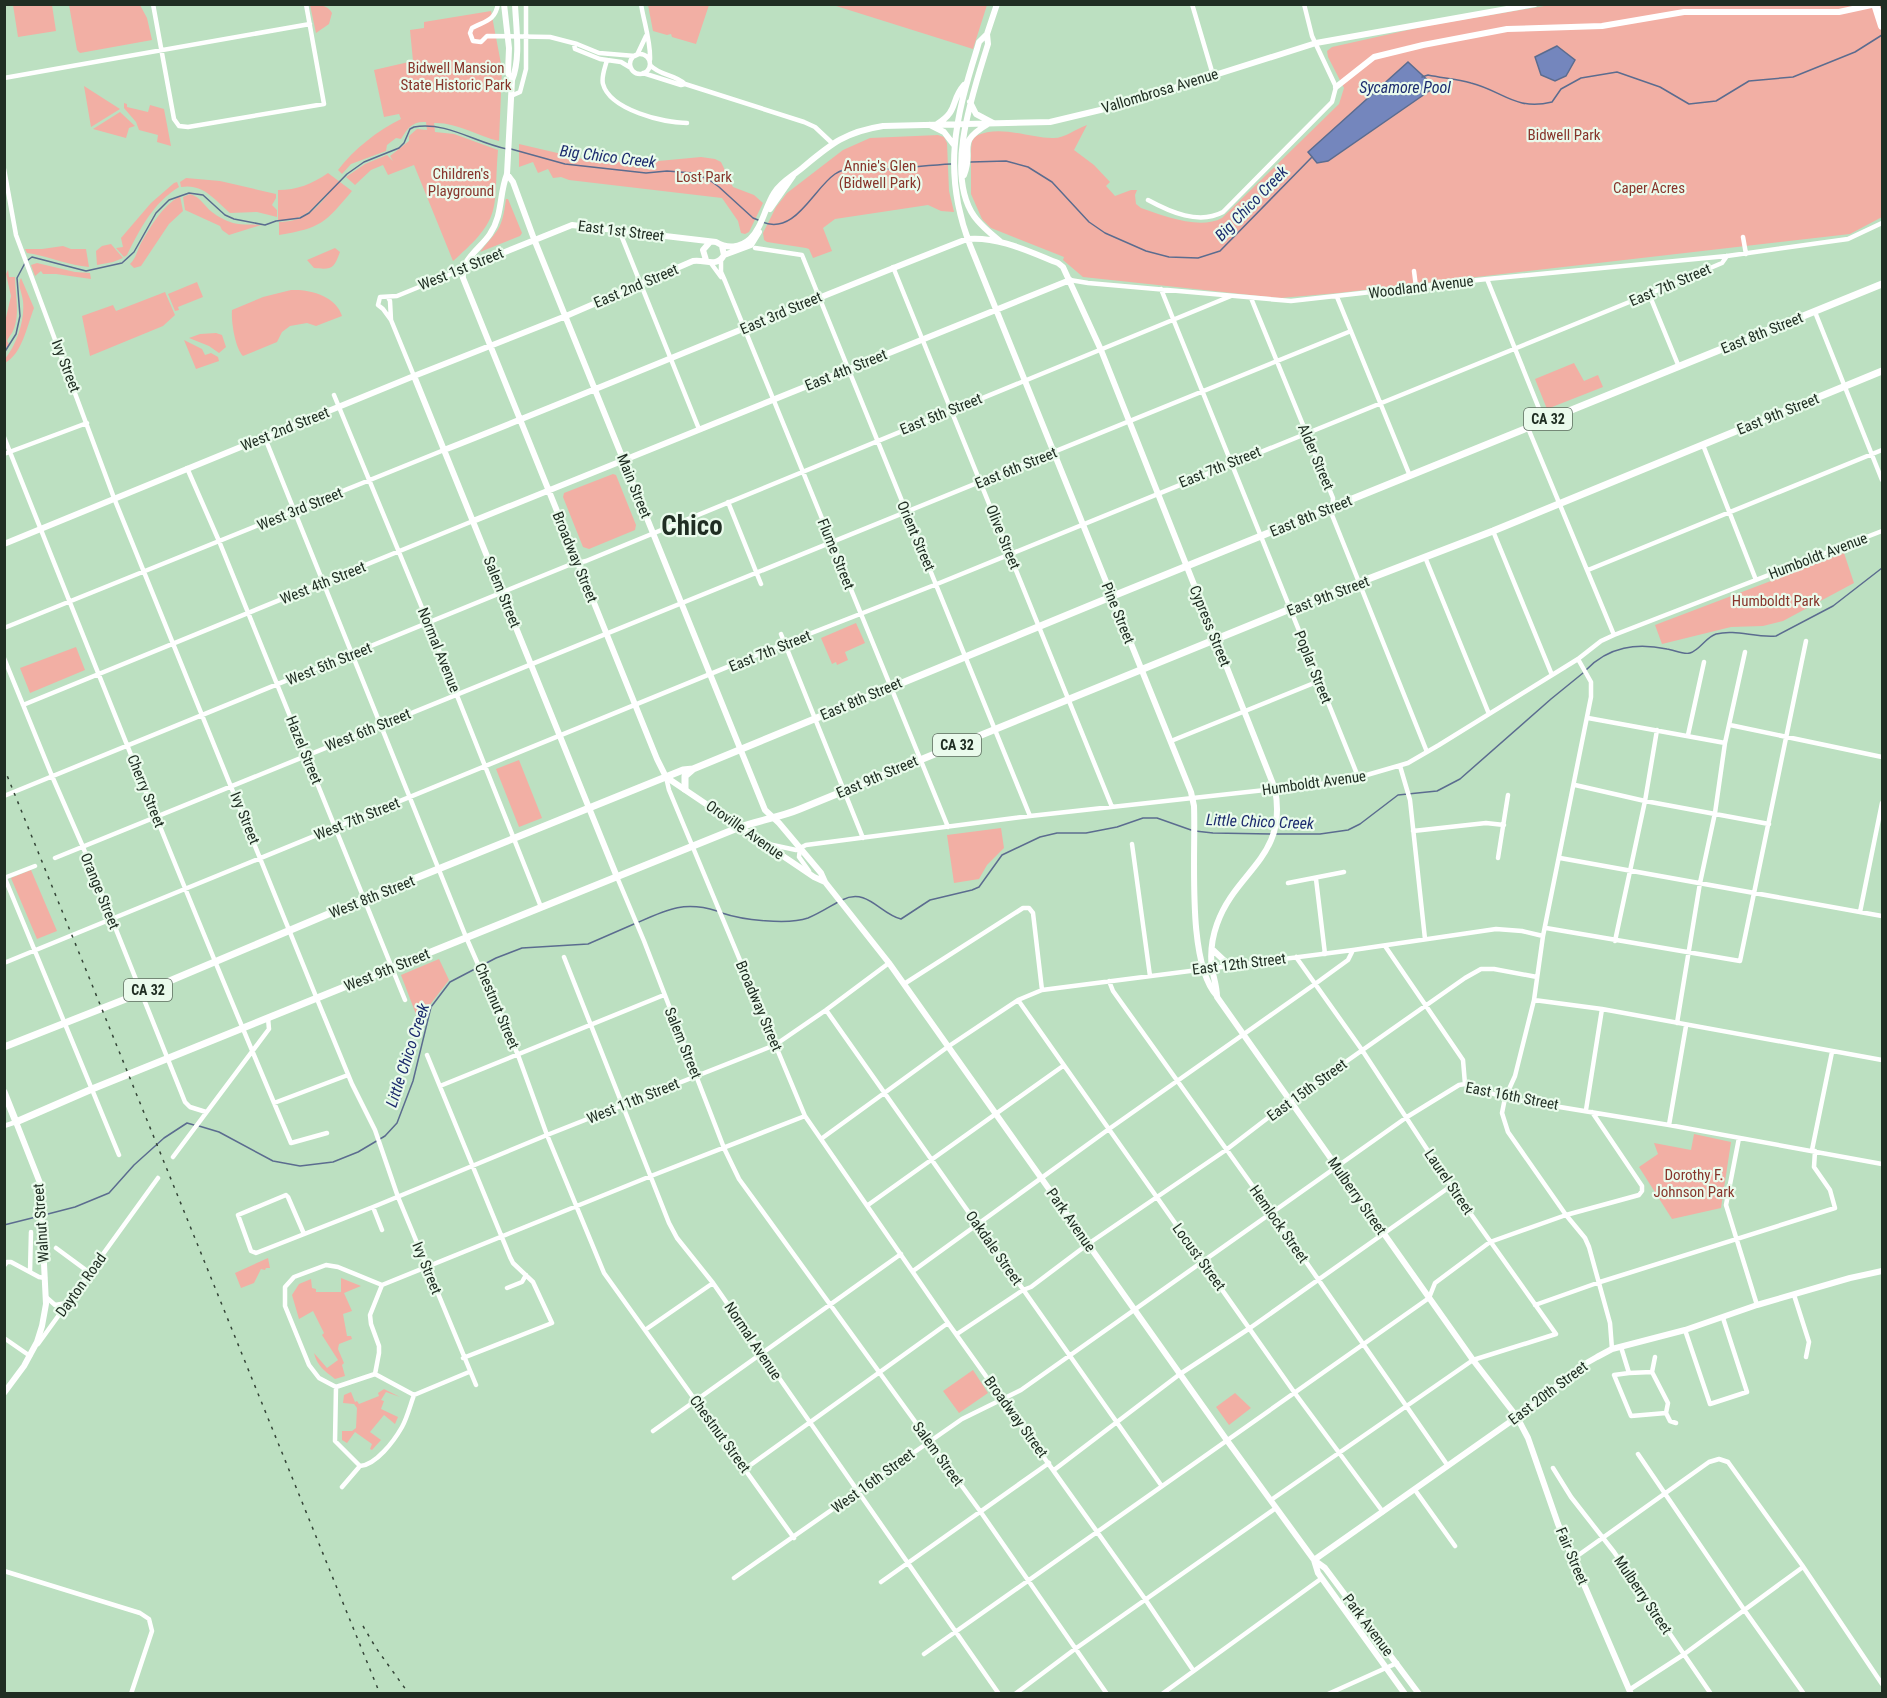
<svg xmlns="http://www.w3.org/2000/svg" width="1887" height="1698" viewBox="0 0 1887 1698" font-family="'Roboto Condensed',sans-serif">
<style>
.green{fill:#f2afa4}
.water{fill:#7486bd;stroke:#5b6c8f;stroke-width:1.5}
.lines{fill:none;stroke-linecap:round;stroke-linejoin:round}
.stream{stroke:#5b6c8f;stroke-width:1.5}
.street{stroke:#fff;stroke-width:4.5}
.secondary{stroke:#fff;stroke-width:6}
.primary{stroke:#fff;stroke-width:7}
.highway{stroke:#fff;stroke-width:8}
.rail{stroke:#344437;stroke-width:1.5;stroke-dasharray:3 6;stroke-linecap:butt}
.labels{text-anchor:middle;stroke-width:4.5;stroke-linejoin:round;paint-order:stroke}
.shield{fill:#eafbec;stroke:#5d6c5f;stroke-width:1.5}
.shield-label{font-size:14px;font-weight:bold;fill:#202e23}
.park-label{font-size:15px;fill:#87352b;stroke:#eafbec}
.street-label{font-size:15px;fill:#202e23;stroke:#eafbec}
.water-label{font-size:16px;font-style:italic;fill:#1d2c6e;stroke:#eafbec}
.town-label{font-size:27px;font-weight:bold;fill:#202e23;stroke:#eafbec}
</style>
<rect width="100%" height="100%" fill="#bce0c1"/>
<path class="green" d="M13 5H52L56 31 18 37Z
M69 5H140L147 18 152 40 80 53 77 50Z
M310 5C318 4 328 5 332 13L329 24 316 33Z
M648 5H709L696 44 672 37 671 34 667 35 653 31Z
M833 5H987L973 49Z
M1550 5H1882V217L1850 234 1338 293 1280 298 1083 277 1063 260 1064 257 991 228 982 219 971 194V149L972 141 976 136C1000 124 1028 138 1052 138 1064 139 1075 129 1087 125L1074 150 1094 165 1110 182 1106 186 1115 196 1131 190H1137L1135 195 1136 204 1141 208C1164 216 1200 230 1222 218L1339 104 1344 88 1328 57 1327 51 1332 47 1426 26Z
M491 11 502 69 499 141C478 136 456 122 434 123L435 132 454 134 498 150C493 210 504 217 453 261L414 165 388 175 383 165 371 170 355 185 346 177 365 164 387 155 393 161 390 156 409 141V136L417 129 427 130 426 122C412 121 407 129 401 139L396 138 387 145 386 151 351 164 342 174 338 170C354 149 377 131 401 119L399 114 384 117 374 70 413 61 410 30 424 28V22Z
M84 86 120 109 91 127Z
M124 103 127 104V107L148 112 150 105 164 109 171 146 157 142 158 135 139 130 136 122 124 108Z
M120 112 135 126 129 128 126 138 93 129Z
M938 135 944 137 947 143 949 191 954 212 941 211 928 205 835 219 823 228 832 251 813 258 809 249 806 248 767 242 764 240 763 233 776 207 787 193 843 150 870 138Z
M519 144 583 159 637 163 701 157 715 159 721 162 733 187 754 195 763 203 749 232 745 234 741 233 738 221 722 198 569 180 561 177 553 178 548 169 538 173 533 162 519 167Z
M328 173 352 191C325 223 321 228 279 235V222C306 221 315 210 332 190 309 208 312 219 278 221V190C297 190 312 184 328 173Z
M186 178 220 181 276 194V198L272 205 277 210V217L257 212 230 213C215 200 203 183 181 187L180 182Z
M177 182 179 187C153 203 140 229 127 255L124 257 116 248 123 247 121 238 151 203 174 183Z
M190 194C201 197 204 206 212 212 217 216 226 221 233 223 243 226 254 223 265 226L261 225 229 235 222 230 220 226 185 210 183 197Z
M180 196 183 211 169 224 141 266 134 268 130 264C136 258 137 251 141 243 151 226 162 206 180 196Z
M506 199H508L522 233 520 236 480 252C498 229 502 231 506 199Z
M111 244 123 258 113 262 97 265 96 251 102 246Z
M63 246 71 249H86L89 267C67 265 48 256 27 253L25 249H42Z
M335 248 340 252C334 268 333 270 314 268L307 260Z
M37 263 75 272 90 273 91 279 56 274H43L41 271 35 276 31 265Z
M8 270 9 277H15C15 295 21 316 12 333 10 336 8 338 7 341L9 344 5 350V322L11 296 6 274Z
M21 278 34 308C27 326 22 354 5 363V359C17 344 25 320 23 301 22 292 17 285 21 278Z
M197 282 203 297 178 307 179 310 175 311 168 294Z
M291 290C310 289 336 296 342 316L316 326 307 323 290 326 282 332 277 342 243 356C235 348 231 321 232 310L263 297Z
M165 292 175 315 163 326 90 356 82 316 113 305 116 311Z
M216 333 222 335 226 347 219 353 209 346 189 338 200 334Z
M184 340 202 349 205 355 211 353 218 357 219 361 196 369Z
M1574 363 1584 381 1598 375 1603 387 1547 409 1535 379Z
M613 474 616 475 636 525 635 530 589 549 583 547 563 497 564 493Z
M1844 553 1854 583 1783 621 1763 626 1731 627 1662 644 1655 625Z
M856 623 865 643 845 652 848 660 837 665 836 662 832 664 821 638Z
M76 647 85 670 30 693 20 668Z
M519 760 542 818 519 827 496 769Z
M1001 828 1004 848 987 865 979 879 954 883 947 835Z
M31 870 57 931 37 939 11 878Z
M439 959 449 980 429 1006 422 1030 401 975Z
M1694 1134 1731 1142 1721 1208 1672 1219 1639 1167 1658 1154 1654 1143 1691 1150Z
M268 1258 270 1268H266L265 1270 261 1269 254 1283 241 1288 235 1273Z
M341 1278 361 1286 344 1293 352 1311 343 1314 347 1336H351L352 1339 339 1344 338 1349 344 1363 342 1365 345 1376 335 1379C325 1371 317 1366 314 1353L327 1368 338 1360 322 1335 324 1333 313 1311 299 1319 292 1295 299 1284 311 1279 312 1288 316 1289V1292H341Z
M973 1370 988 1393 959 1413 943 1391Z
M384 1389 400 1397 386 1392 381 1400 384 1401 381 1409 398 1417 395 1424 384 1415 370 1432 381 1440 372 1450 370 1449 372 1444 355 1432 347 1443 342 1440V1431H352L356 1428 357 1408 354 1404 343 1403 344 1395 351 1392 355 1402 357 1401 359 1404 379 1396 378 1393Z
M1235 1393 1251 1408 1229 1425 1216 1407Z"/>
<path class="water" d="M1557 46 1575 60 1566 76 1555 81 1541 75 1535 57Z
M1408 62 1435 87 1328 161 1317 163 1308 152Z"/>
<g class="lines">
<path class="stream" d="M1422 77 1428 75C1442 78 1457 79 1471 83 1503 91 1515 111 1552 102L1561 89 1581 78 1617 72 1660 87 1689 104 1716 101 1749 81 1793 77 1855 52 1882 35
M511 149 565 164 646 173 667 171 692 173 708 179 719 187 753 218 758 220
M971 162 1006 161 1028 167 1052 182 1089 222 1105 233 1146 251 1169 257 1198 258 1220 251 1312 157
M762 222C795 236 813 189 835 174 850 164 869 169 886 169 908 168 929 165 951 164
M28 260 32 257 86 271 122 263 134 252 156 213 169 200 189 193 203 195 225 215 234 219 265 225 276 221 300 218 309 213 347 174 364 162 399 148 404 143 410 129 414 127C446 121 476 143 507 149
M4 353 16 334 20 316 17 278 25 263
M1586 670C1609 646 1637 643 1667 649 1674 650 1684 655 1690 653 1700 650 1706 637 1716 634 1736 629 1755 638 1776 636L1833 606 1882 568
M1195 831 1213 833 1271 834
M1276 834H1320L1348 830 1360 824 1398 795 1437 791 1460 779 1551 699 1583 673
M842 900C867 887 880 914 901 919L930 900 972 890 979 887 1002 855 1040 837 1057 833H1086L1117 827 1143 818H1157L1191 830
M722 913C742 920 788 925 808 918 818 914 829 907 838 902
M639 922C668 909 685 901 717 911
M199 1126 219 1132 273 1161 300 1166 333 1162 358 1152 385 1136 397 1123 413 1081 431 1007 450 982 496 958 522 948 588 944 634 924
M44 1215 75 1207 109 1193 134 1165 164 1138 187 1123 194 1125
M4 1225 40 1216"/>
<path class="street" d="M153 4 174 119 179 126 188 127 324 104 306 4
M498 4C495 21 485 21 472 28L470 33 473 41 481 42 487 36 550 37 577 44 599 53 635 56
M641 4C644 23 651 42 650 60
M1192 4 1213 75
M574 44 575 49 600 59 621 62 631 68
M630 64a10 10 0 1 1 20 0a10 10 0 1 1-20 0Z
M637 55 646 36
M607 60C605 68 601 77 603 84 610 110 664 123 687 123
M650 65C660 76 675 74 685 84
M643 73 681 85 685 84 804 122 815 127 832 143
M4 78 310 24
M511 96 520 92 526 69V4
M4 169 16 235 114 498 317 999 352 1084 375 1130 398 1197 476 1385
M1148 200C1170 212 1199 225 1223 212L1332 102 1336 87 1312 36 1304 4
M619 230 699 429
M1743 237 1746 254
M755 248 802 255 1030 816
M721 260V272L725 281 948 827
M710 262 721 277
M893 267 1112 807
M1414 271 1416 287
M1487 279 1544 421
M1070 280 1088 283 1291 301 1487 279 1727 256 1848 239 1882 223
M1161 289 1359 779
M1649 294 1679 367
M388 297 390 301 391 320 414 376
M1337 297 1410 476
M1251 298 1333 498 1332 515 1427 752
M1815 312 1882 480
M391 320 383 309 378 305 380 297 397 296 463 269
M334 395 425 615 541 907
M1528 428 1614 635
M4 437C98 673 192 910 291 1143L327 1133
M265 438 466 937 518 1055 547 1135 604 1273 794 1538
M1703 445 1756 580
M4 454 87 423
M187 468 219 541 405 1000
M728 502 761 584
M1493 531 1552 675
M1425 557 1489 714
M1588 570 1882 450
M4 628 444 450
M781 634 863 838
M4 658 52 776 83 847 185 1102 190 1107 206 1112
M1578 659 1591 682V697L1543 936 1534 1000 1515 1076 1505 1098 1502 1113 1508 1132 1566 1215 1585 1238 1589 1247 1610 1323 1612 1349
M23 705 473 521
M1588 718 1725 743
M1730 725 1882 757
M1688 735 1704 662
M1171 741 1319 681
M1400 766 1410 800 1425 939
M666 777 669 790 805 1116 948 1323 1145 1599 1193 1670
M1575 785 1645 801 1769 824
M4 796 569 565 586 561 1231 296
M1413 831 1486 823 1504 825
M768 844 796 850 806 845 1030 816 1346 781 1408 763 1439 745 1578 659 1601 641 1614 635 1882 531
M1132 844 1150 976
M800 848 799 857 809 871
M55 858 1351 331
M1498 858 1508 795
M1560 858 1882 916
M4 876 119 1155
M617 877 644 941 724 1148 739 1179 980 1511 1107 1694
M4 878 35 866
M1316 879 1325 954
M1288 883 1344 872
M1860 912 1882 803
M1546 928 1740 961 1806 641
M1615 941 1645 801 1657 730
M1385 946 1463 1060 1465 1084
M564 957 669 1223 677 1238 713 1283 999 1694
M4 963 786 643 937 584 1649 294 1722 263 1727 256
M1109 981 1113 991 1272 1213 1448 1466
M904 984 1023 908H1029L1033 913 1042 990
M1018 1000 1294 1392 1383 1512
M1534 1000 1602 1009 1882 1060
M826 1010 1161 1485
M1677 1023 1700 883 1715 813 1725 743 1745 652
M427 1055 510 1257 513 1263 533 1282 552 1323 463 1358
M440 1086 664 995
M274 1103 348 1075
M1586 1110 1602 1009
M1669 1125 1686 1026
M4 1126 16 1122
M1739 1138 1726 1205 1757 1305
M821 1139 949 1046 1018 1000 1042 990 1353 950 1496 929 1522 931 1543 936
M1812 1150 1832 1052
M173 1157 269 1029 268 1018
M868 1205 1063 1066
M373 1207 382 1230
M304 1234 288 1197 286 1195 238 1215 251 1251 256 1253 373 1207 547 1135 775 1045 826 1010 889 963
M56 1248 90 1273
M4 1266 7 1262H11L39 1277 45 1278
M913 1271 1109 1129 1315 984 1348 960 1353 950
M30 1272 31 1232
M382 1285 651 1176 805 1116
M507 1288 522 1282 526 1275
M1794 1295 1809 1342 1806 1357
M46 1297 55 1305 67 1303
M1535 1305 1600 1282 1835 1208 1830 1190 1814 1167 1815 1151
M645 1330 713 1283
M1685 1330 1710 1404 1747 1392 1723 1318
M957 1334 1023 1290 1031 1287 1088 1244 1226 1150 1290 1101 1465 978 1481 969H1494L1537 977
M4 1338 30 1356
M38 1344 158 1178
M1621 1347 1629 1373 1614 1375 1631 1416 1666 1413
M1652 1372 1655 1357
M1629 1373 1652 1372 1668 1403 1666 1413
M375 1374 379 1353V1346L371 1324 370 1315 382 1285
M336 1387 319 1378 309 1365 285 1306V1287L294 1277 326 1265 338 1267 382 1285
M414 1395 375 1374 336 1387 335 1441 360 1466C376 1465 394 1441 402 1427 407 1418 410 1406 414 1395L469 1372
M1666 1413 1670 1421 1676 1423
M653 1431 901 1254
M1638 1454 1745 1611 1804 1694
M1553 1468 1571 1497 1614 1552 1711 1694
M745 1469 948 1323
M1054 1470 1180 1374 1250 1328 1451 1186
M342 1487 360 1466
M1415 1490 1455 1546
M1271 1500 1473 1360 1556 1334 1451 1186 1362 1050 1296 957
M1573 1559 1709 1462 1719 1459 1728 1462 1802 1565 1882 1684
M4 1571 140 1613 149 1619 152 1631 131 1694
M734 1578 962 1419 1021 1390 1407 1117 1459 1085 1465 1084 1505 1098 1669 1125 1882 1164
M881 1582 1049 1463
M924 1654 1429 1298 1435 1283 1490 1242 1566 1215 1639 1195 1642 1191V1186L1592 1112
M1629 1690 1683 1655 1803 1567
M1015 1694 1075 1649 1276 1508
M1162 1694 1322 1578
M1328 1694 1397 1663"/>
<path class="secondary" d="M504 4 509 48 508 73 512 80
M515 4C516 28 521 58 512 80L507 174C499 194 503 215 490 234 481 248 461 259 463 278L657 759 666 777 814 877 825 882
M997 4 987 34 988 44C974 90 944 172 974 216 981 226 991 234 1001 242
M987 34 979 42 977 49C955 119 942 173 970 245L1191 792 1194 806C1196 853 1186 962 1217 996
M1336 87 1374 57 1423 45 1507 29 1602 26 1684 12H1839L1876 4
M970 102 976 114 993 123
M937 124C959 111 950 101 964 85
M930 125 944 132 954 145
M507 174 513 182 534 239 765 810 779 823 821 873 825 882 889 963 1226 1439 1314 1560 1325 1568 1419 1694
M964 175C975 148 954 144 988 124
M770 209 793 176
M724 255 751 245 759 232
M706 260 703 250 710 242
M463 269 572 225 716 242C727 249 740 248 750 239 762 228 765 207 774 193 781 182 791 177 801 169 830 145 844 132 883 126L1050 122 1117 106 1316 43 1535 4
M414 376 617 877
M444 450C619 381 792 307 967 239 998 236 1030 252 1058 263L1063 267 1101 350 1275 789C1288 858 1236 870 1217 924 1212 938 1210 954 1212 969 1214 979 1217 987 1217 997L1473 1360 1517 1417 1528 1438 1558 1524 1631 1694
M473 521 1070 280
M4 544 414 376 566 316 693 261C705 259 717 268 724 255L722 246
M1213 950 1230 966
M4 1393 24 1366 37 1342 42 1326 46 1304 40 1183 16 1122
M1314 1560 1517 1417 1583 1365 1597 1357 1612 1349 1685 1330 1757 1305 1850 1278 1882 1271
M1314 1560 1318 1573 1405 1694"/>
<path class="primary" d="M685 789V776L693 769
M4 1047 141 993 364 899 683 770 693 769 1118 594 1882 284
M4 1092 16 1122 92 1089 740 827C760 820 781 817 800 809L1290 609 1493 531 1882 371"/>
<path class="highway" d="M1875 4 1882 26"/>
<path class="rail" d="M4 768 380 1694
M363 1626 376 1648 409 1694"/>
</g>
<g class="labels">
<g class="shield">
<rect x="1524" y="408" width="48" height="22" rx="4.5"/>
<rect x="933" y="734" width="48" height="22" rx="4.5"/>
<rect x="124" y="979" width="48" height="22" rx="4.5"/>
</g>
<g class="shield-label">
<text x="1548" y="424">CA 32</text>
<text x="957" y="750">CA 32</text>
<text x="148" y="995">CA 32</text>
</g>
<g class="park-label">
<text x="456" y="73">Bidwell Mansion<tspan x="456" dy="17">State Historic Park</tspan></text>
<text x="1564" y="140">Bidwell Park</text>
<text x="880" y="171">Annie's Glen<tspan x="880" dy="17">(Bidwell Park)</tspan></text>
<text x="461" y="179">Children's<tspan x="461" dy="17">Playground</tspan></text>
<text x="704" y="182">Lost Park</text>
<text x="1649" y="193">Caper Acres</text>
<text x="1776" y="606">Humboldt Park</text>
<text x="1694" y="1180">Dorothy F.<tspan x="1694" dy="17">Johnson Park</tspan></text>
</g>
<g class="street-label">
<text transform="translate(1160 91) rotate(-17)" y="5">Vallombrosa Avenue</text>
<text transform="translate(621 231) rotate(7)" y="5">East 1st Street</text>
<text transform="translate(461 269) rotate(-22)" y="5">West 1st Street</text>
<text transform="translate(1670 285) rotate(-23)" y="5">East 7th Street</text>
<text transform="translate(636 286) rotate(-23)" y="5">East 2nd Street</text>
<text transform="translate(1421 287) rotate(-7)" y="5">Woodland Avenue</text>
<text transform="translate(781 313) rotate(-23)" y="5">East 3rd Street</text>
<text transform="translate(1762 333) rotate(-22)" y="5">East 8th Street</text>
<text transform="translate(66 366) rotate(69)" y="5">Ivy Street</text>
<text transform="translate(846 370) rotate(-22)" y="5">East 4th Street</text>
<text transform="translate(941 414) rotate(-22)" y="5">East 5th Street</text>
<text transform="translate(1778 414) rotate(-22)" y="5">East 9th Street</text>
<text transform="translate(285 429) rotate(-22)" y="5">West 2nd Street</text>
<text transform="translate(1316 457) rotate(67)" y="5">Alder Street</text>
<text transform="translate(1220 467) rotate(-22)" y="5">East 7th Street</text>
<text transform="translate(1016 468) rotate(-22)" y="5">East 6th Street</text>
<text transform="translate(634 486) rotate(68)" y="5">Main Street</text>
<text transform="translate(300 509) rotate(-22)" y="5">West 3rd Street</text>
<text transform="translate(1311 516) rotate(-22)" y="5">East 8th Street</text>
<text transform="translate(916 536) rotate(67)" y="5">Orient Street</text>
<text transform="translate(1003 537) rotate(68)" y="5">Olive Street</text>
<text transform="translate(836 554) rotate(68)" y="5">Flume Street</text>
<text transform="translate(1818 556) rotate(-21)" y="5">Humboldt Avenue</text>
<text transform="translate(575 557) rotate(68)" y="5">Broadway Street</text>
<text transform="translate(323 583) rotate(-22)" y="5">West 4th Street</text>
<text transform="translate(502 592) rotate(68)" y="5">Salem Street</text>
<text transform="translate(1328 596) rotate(-21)" y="5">East 9th Street</text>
<text transform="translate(1118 613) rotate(68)" y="5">Pine Street</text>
<text transform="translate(1210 626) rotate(68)" y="5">Cypress Street</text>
<text transform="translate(439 650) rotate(68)" y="5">Normal Avenue</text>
<text transform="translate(770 651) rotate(-22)" y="5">East 7th Street</text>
<text transform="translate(329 664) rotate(-22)" y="5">West 5th Street</text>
<text transform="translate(1313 667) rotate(68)" y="5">Poplar Street</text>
<text transform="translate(861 699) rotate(-23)" y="5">East 8th Street</text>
<text transform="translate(368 730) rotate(-22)" y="5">West 6th Street</text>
<text transform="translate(304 750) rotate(68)" y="5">Hazel Street</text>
<text transform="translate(877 777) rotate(-23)" y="5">East 9th Street</text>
<text transform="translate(1314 783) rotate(-8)" y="5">Humboldt Avenue</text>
<text transform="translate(146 791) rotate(68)" y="5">Cherry Street</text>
<text transform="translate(245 818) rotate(68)" y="5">Ivy Street</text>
<text transform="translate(357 819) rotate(-22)" y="5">West 7th Street</text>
<text transform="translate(745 830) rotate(35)" y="5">Oroville Avenue</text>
<text transform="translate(100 891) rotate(68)" y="5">Orange Street</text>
<text transform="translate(372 897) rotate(-22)" y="5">West 8th Street</text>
<text transform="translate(1239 964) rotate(-7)" y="5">East 12th Street</text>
<text transform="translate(387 970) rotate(-22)" y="5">West 9th Street</text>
<text transform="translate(497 1006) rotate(67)" y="5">Chestnut Street</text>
<text transform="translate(759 1006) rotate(67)" y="5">Broadway Street</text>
<text transform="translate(683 1043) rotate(68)" y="5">Salem Street</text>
<text transform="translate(1307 1090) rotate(-36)" y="5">East 15th Street</text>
<text transform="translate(1512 1096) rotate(11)" y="5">East 16th Street</text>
<text transform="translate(633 1101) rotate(-22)" y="5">West 11th Street</text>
<text transform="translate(1449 1182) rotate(56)" y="5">Laurel Street</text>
<text transform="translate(1357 1196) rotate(55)" y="5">Mulberry Street</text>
<text transform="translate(1071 1220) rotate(55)" y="5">Park Avenue</text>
<text transform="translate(41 1223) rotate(-94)" y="5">Walnut Street</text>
<text transform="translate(1279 1224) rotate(55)" y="5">Hemlock Street</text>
<text transform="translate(994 1248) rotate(55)" y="5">Oakdale Street</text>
<text transform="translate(1199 1257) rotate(54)" y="5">Locust Street</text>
<text transform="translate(427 1268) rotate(68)" y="5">Ivy Street</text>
<text transform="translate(81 1285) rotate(-54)" y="5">Dayton Road</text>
<text transform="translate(753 1341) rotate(56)" y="5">Normal Avenue</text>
<text transform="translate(1548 1393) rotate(-37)" y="5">East 20th Street</text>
<text transform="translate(1016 1417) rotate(54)" y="5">Broadway Street</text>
<text transform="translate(720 1434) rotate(54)" y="5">Chestnut Street</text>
<text transform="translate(938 1454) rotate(54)" y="5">Salem Street</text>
<text transform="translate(873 1481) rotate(-36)" y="5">West 16th Street</text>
<text transform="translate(1572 1556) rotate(67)" y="5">Fair Street</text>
<text transform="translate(1643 1595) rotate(56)" y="5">Mulberry Street</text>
<text transform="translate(1368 1625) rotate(53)" y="5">Park Avenue</text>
</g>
<g class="water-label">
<text x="1405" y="93">Sycamore Pool</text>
<text transform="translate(608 156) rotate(7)" y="6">Big Chico Creek</text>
<text transform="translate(1251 203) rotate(-46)" y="6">Big Chico Creek</text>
<text transform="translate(1260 821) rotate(2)" y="6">Little Chico Creek</text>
<text transform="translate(407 1055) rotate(-72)" y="6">Little Chico Creek</text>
</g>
<g class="town-label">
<text x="692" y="535">Chico</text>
</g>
</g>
<rect width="1887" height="1698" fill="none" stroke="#202e23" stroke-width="12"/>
</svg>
